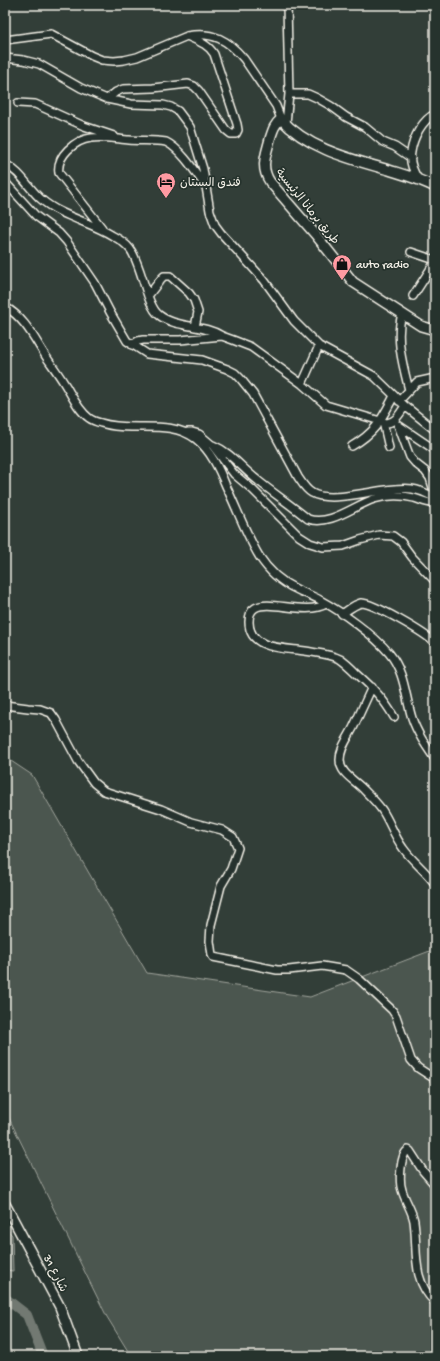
<svg xmlns="http://www.w3.org/2000/svg" width="440" height="1361" viewBox="0 0 440 1361" font-family="'Gochi Hand','Playpen Sans Arabic',sans-serif">
<style>
.green{fill:#4c564f;stroke:#a0a49c}
.lines{fill:none;stroke-linecap:round;stroke-linejoin:round}
.river{stroke:#727972;stroke-width:10}
.minor-casing{stroke:#f4f1e8;stroke-width:10}
.major-casing{stroke:#f4f1e8;stroke-width:12}
.minor{stroke:#26332d;stroke-width:7}
.major{stroke:#26332d;stroke-width:9}
.labels{text-anchor:middle;stroke-width:3.5;stroke-linejoin:round;paint-order:stroke}
.poi-label{font-size:12px;fill:#f4f1e8;stroke:#26332d;text-anchor:start}
.street-label{font-size:12px;fill:#f4f1e8;stroke:#26332d}
</style>
<rect width="100%" height="100%" fill="#323e38"/>
<filter id="ink" filterUnits="userSpaceOnUse"><feTurbulence type="fractalNoise" baseFrequency=".025" numOctaves="2"/><feDisplacementMap in="SourceGraphic" scale="8" xChannelSelector="R" yChannelSelector="G"/><feConvolveMatrix kernelMatrix="1 2 1 2 8 2 1 2 1" color-interpolation-filters="sRGB"/></filter>
<g filter="url(#ink)">
<path class="green" d="M5 757 32 775 147 973 310 997 435 949V1356H131L107 1317 5 1110Z
M5 1227 12 1235 13 1271 5 1270Z"/>
<g class="lines">
<path class="river" d="M5 1298 27 1315 43 1356"/>
<defs>
<path id="minor" d="M5 40 51 34 92 56 102 60 114 61 124 60 137 57 187 36C213 31 228 40 244 59L276 106 281 119 284 118
M5 58 23 60 39 64 81 88 107 99 131 104 163 105 171 107 178 111 190 127 203 169 210 211 215 225 221 233 264 280 294 321 319 346 374 376 405 406 435 430
M289 94H308L317 98 331 106 346 117 365 127 383 142 395 147 411 158
M107 99 116 92 123 89 153 88 188 84 194 86 199 91 226 130 231 134H236L238 130 237 124 214 54C208 44 198 41 187 36
M18 103 35 104 84 126 114 136
M286 123 289 94 287 5
M5 164C21 172 29 189 42 200 62 217 91 222 113 236 119 239 125 243 130 249 142 265 146 305 159 315 175 328 203 324 222 336
M418 179C413 171 409 162 411 152 413 138 422 120 435 114
M5 182 36 216 59 233 67 242 95 283 110 312 127 341 147 354 202 360 227 369 235 373 240 378 253 394 298 477C302 483 306 490 312 493 333 505 385 485 412 489 421 490 428 494 435 498
M102 228 59 173C56 156 75 140 91 138 103 136 117 139 129 140 141 141 154 140 166 142 181 149 196 173 206 187
M411 252 435 260
M148 296 161 279 164 276H170L189 293 194 300 198 312 195 327
M413 296 435 262
M5 307C24 317 34 338 45 355 51 364 58 373 64 383 71 394 78 410 89 418 93 421 97 422 101 423 131 433 169 418 196 439 211 451 219 469 226 486 237 509 246 534 259 556 268 570 281 582 296 589 304 593 313 596 320 600 342 612 373 634 389 653 405 672 405 696 412 718 417 733 426 746 435 759
M402 314C395 338 403 366 409 390
M132 345 138 341 143 340H180L222 336 233 340 251 347 269 360 302 384 326 405 387 423C396 422 400 413 405 406
M302 384 319 346
M399 401 417 382 435 378
M383 422 389 448
M398 425 410 457 416 464 425 471 430 478 435 494
M398 425 435 450
M188 432H192L199 434 212 445 234 474 253 490 299 536 310 543 323 547 343 546 360 540 379 535 393 536 401 542 412 557 435 581
M213 445C230 452 242 468 256 479 273 493 291 505 308 519 331 526 353 506 374 499 387 495 401 495 414 498 421 500 428 504 435 503
M352 446C376 432 381 420 394 396
M326 604C306 616 269 599 255 608 250 611 249 617 249 622 249 650 285 648 305 651 316 653 331 654 340 659 346 663 351 668 356 673 373 688 383 698 394 717
M342 614C348 610 355 604 361 603 374 603 425 633 435 643
M372 687C366 700 360 713 354 726 349 737 340 747 340 760 340 774 355 780 364 790 370 796 377 803 382 810 390 822 394 836 403 848 412 861 426 871 435 884
M5 705 28 708 40 709 51 713 56 720 78 761 94 783 104 791 161 809 191 822 222 830 233 837 238 848 231 869 221 886 211 925 210 941 212 955 213 957 277 970H289L322 966 346 970 359 979 392 1010 396 1016 411 1060 418 1068 435 1079
M435 1185 423 1171 410 1151 408 1150C400 1155 399 1182 402 1190 405 1201 412 1210 414 1221 418 1250 411 1280 435 1302"/>
<path id="major" d="M435 187C420 179 405 175 389 170 351 159 308 149 281 119 274 125 273 130 270 139 266 155 260 167 270 182L315 234 353 282 421 326 435 330
M5 1204 60 1307 78 1356"/>
</defs>
<use href="#minor" class="minor-casing"/>
<use href="#major" class="major-casing"/>
<use href="#minor" class="minor"/>
<use href="#major" class="major"/>
</g>
</g>
<defs>
<symbol id="hotel-pin" viewBox="-11 -11 22 30"><path d="M0 17L-7.5 6A9.5 9.5 0 1 1 7.5 6Z" fill="#ff9aa2" stroke="#26332d"/><path d="M-6-4.5h1.5V1H6V5H4.5V3h-9V5H-6ZM-4 0a1.8 1.8 0 1 1 3.6 0ZM.5 0V-2.5h3Q6-2.5 6 0Z" fill="#111"/></symbol>
<symbol id="shop-pin" viewBox="-11 -11 22 30"><path d="M0 17L-7.5 6A9.5 9.5 0 1 1 7.5 6Z" fill="#ff9aa2" stroke="#26332d"/><path d="M-5-2.5h2.3a2.7 3.5 0 0 1 5.4 0H5L5.5 6h-11ZM-1.5-2.5h3a1.5 2.3 0 0 0-3 0Z" fill="#111"/></symbol>
</defs>
<g fill-rule="evenodd">
<use href="#hotel-pin" x="155" y="171" width="22" height="30"/>
<use href="#shop-pin" x="331" y="253" width="22" height="30"/>
</g>
<g class="labels">
<g class="poi-label">
<text x="180" y="186">فندق البستان</text>
<text x="356" y="268">auto radio</text>
</g>
<g class="street-label">
<text transform="translate(308 206) rotate(51)" y="4">طريق برمانا الرئيسية</text>
<text transform="translate(56 1273) rotate(63)" y="4">شارع 31</text>
</g>
</g>
<rect width="440" height="1361" fill="none" stroke="#26332d" stroke-width="20"/>
<rect x="10" y="10" width="420" height="1341" fill="none" stroke="#f4f1e8" stroke-width="1.5" filter="url(#ink)"/>
</svg>
